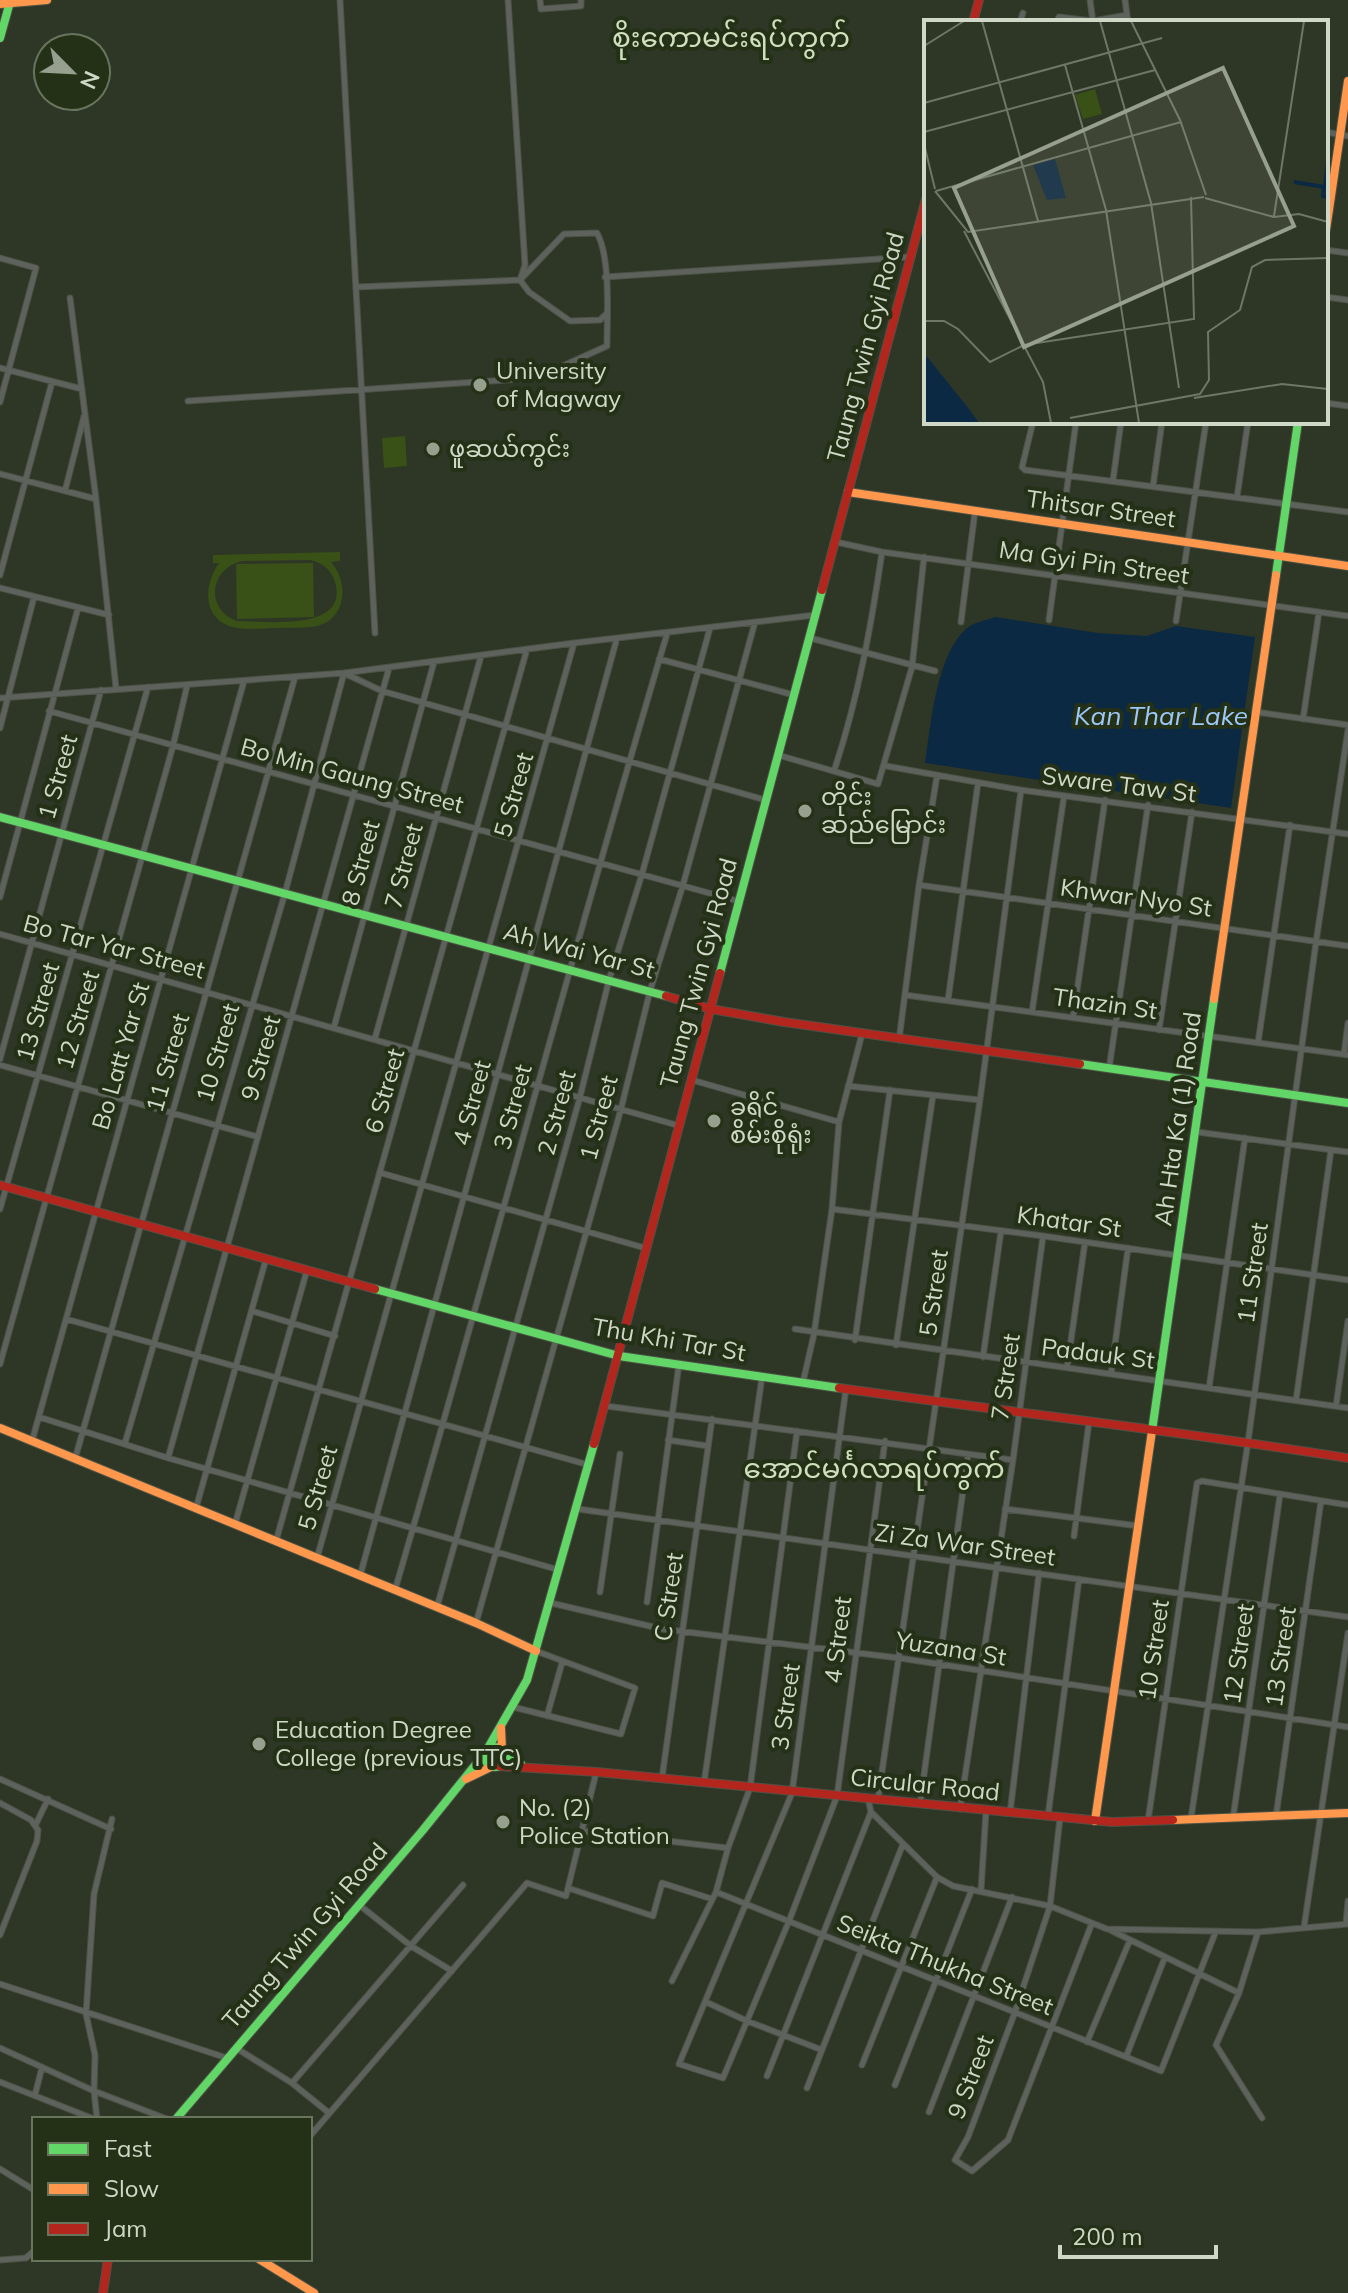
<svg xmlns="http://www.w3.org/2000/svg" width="1348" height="2293" viewBox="0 0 1348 2293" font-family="Mulish,'Noto Sans Myanmar',sans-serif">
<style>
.green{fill:#395116;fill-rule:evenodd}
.water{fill:#0c2943}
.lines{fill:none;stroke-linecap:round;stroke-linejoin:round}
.street-casing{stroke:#4b5245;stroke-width:7}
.fast-casing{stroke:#4b5245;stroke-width:10}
.slow-casing{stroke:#4b5245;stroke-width:10}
.jam-casing{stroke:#4b5245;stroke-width:10}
.street{stroke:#5e625c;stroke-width:5}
.fast{stroke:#63d668;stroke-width:8}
.slow{stroke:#ff974d;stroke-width:8}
.jam{stroke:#b3261e;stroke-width:8}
.poi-dot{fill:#979f8f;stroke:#253116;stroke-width:3}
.labels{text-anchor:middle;stroke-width:8;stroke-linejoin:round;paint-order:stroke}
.street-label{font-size:24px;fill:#cfd8c7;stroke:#253116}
.poi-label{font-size:24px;fill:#cfd8c7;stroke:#253116;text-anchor:start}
.water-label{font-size:26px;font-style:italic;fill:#9cc9fa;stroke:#253116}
.quarter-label{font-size:28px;fill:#cfe0be;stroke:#253116}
.inset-river{fill:none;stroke:#0c2943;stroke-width:4}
.inset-road{fill:none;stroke:#6e7766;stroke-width:2}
.view{fill:#979f8f;fill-opacity:0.15;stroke:#979f8f;stroke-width:4}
.inset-edge{fill:none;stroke:#cfd8c7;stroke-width:4}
</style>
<rect width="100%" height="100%" fill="#2e3626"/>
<path class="green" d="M405 436 407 466 384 468 382 438Z
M340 552V561L331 562C346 579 348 608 327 622 313 630 294 627 278 628 263 628 244 631 229 626 201 615 205 583 219 563H213V555ZM243 561 310 560C321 562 330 569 334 579 353 633 265 621 237 621 204 610 210 567 243 561Z
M313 563 314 617 237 619 236 564Z"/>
<path class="water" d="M996 617 1098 633 1147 636 1176 626 1255 637 1231 808 925 763C931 724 936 655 967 628 974 622 987 620 996 617Z"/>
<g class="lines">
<defs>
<path id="street" d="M340 0 375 633
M540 0 541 9 581 6V0
M1090 0 1093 22
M1125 0 1128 22
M1020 22 1023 13
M1057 22 1059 17 1093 21 1127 15
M1326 132 1348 136
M1326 250 1348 253
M0 258 36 268 0 402
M605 277 909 257
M357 287 520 280 525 265 508 0
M1326 297 1348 300
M70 298 96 499 116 688
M0 368 82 389
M188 401 536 378 607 346C607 316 611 258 597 233L564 234 520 280 529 292 570 321 600 320 606 314
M1326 403 1348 406
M1033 422 1022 467 1025 470 1348 512
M0 474 96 499
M1113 480 1121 422
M1153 486 1162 422
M65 491 84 416
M1237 497 1248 422
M836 542 882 552 1348 616
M0 575 52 382
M0 588 109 615
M1049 620 1076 422
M1176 621 1206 422
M961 622 975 511
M810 638 935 671
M659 659 794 695
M0 698 344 673 382 691 765 800
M49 711 738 901
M1256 712 1348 725
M1303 719 1319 612
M0 728 34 597
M778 755 878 784 912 667 924 557
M886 766 1021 790 1348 834
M834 771C858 699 871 627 882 552
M919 885 1348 946
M0 897 78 608
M0 934 680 1126
M905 995 1348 1055
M948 1000 978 783
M1032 1012 1064 796
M1073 1018 1105 800
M334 1027 434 662
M1159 1030 1192 812
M375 1038 481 656
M899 1040 919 885 937 776
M1258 1043 1290 825
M1344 1054 1348 1023
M0 1059 101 690
M0 1065 258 1137
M1109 1069 1148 805
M692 1080 839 1122
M848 1086 980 1100
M1197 1132 1348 1152
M381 1173 645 1248
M0 1209 148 687
M832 1209 1043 1236 1348 1280
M252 1311 335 1336
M66 1319 589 1465
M795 1329 1348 1408
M855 1340 890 1090
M896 1345 933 1095
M983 1357 1001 1231
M0 1364 173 746 187 686
M1067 1368 1085 1242
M1111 1374 1128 1248
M803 1382 814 1334 832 1209 839 1122 862 1034
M846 1388 792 1793 679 2064 723 2078 789 1921 837 1796 885 1441
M1209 1388 1245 1138
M1296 1400 1331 1150
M606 1406 1013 1460
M1336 1406 1348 1321
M39 1417 168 1458 559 1570
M668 1440 708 1446
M32 1441 244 681
M125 1443 285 893 344 673 574 643 815 615
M168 1458 389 668
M75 1459 295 677
M196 1508 266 1259
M578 1509 1348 1617
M1005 1509 1139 1526
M235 1524 307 1270
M1074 1536 1089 1422
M276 1541 527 649
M317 1558 574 643
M360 1576 617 638
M395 1590C488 1272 572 951 667 634
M600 1592 620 1454
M647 1602 679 1364
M551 1603 662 1629 899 1658 1348 1727
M437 1607 580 1097 609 980 642 874 710 628
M476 1623 621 1109 650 991 683 885 755 622
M513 1707 621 1734 635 1688 536 1651
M547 1716 562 1663
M662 1778 712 1419
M0 1779 111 1829
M704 1783 762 1377
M878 1799 980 1100 1021 790
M0 1803 31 1820 38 1830 37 1841 0 1935
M920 1804 968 1454
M960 1809 1013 1460 1043 1236
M871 1812 937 1877 953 1886 1050 1906 1107 1929 1258 1932 1348 1924
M1010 1813 1039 1573
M1048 1816 1079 1579
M1276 1816 1321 1501
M1060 1818 1050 1906 1015 2012 968 2137 955 2160 972 2171 1008 2140 1092 1923
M1191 1818 1248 1442 1316 942 1348 730
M1233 1818 1280 1495
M1148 1821 1197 1483 1202 1481 1348 1505
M36 1824 48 1799
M582 1831 728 1848
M568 1888 653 1916 662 1883 712 1899
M981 1890 986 1811
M716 1892 1161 2071 1216 1931
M358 1904 411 1946 452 1971
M1346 1923 1348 1901
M1304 1927 1348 1633
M1110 1930 1239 1993
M1258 1932 1239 1993 1216 2045 1262 2118
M672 1981 716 1892 728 1848 750 1788 797 1431
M0 1984 227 2058
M706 2002 747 2021 822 2050
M1087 2042 1130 1940
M0 2048 94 2091 167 2119
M236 2048 292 2083 463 1885
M1126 2057 1165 1957
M862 2065 937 1877
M767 2076 871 1812 868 1799
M0 2082 94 2119
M292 2083 329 2113
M895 2085 972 1889
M807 2088 903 1844
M35 2095 42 2067
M929 2112 1012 1897
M97 2119 94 2091 95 2055 86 2014 94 1894 112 1819
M310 2136 527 1883 566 1896 596 1773
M0 2169 34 2190
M0 2260 26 2258 34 2251"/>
<path id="fast" d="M0 38 10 2
M1276 575 1298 422
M0 817 666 996
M720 973 822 590
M1080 1064 1348 1103
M375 1289 619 1356 839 1388
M1152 1431 1214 999
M485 1757a10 10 0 1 1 20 0a10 10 0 1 1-20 0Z
M488 1748 527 1680 594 1444
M505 1754 521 1764
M176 2119 423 1830 485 1753"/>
<path id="slow" d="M0 4 47 0
M1326 230 1348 81
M848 492 1348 566
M1214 999 1276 575
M0 1428 476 1623 536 1651
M501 1728 502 1749
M466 1779 491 1767
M1173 1820 1348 1813
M1095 1821 1152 1431
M259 2259 314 2293"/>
<path id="jam" d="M973 22 979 0
M822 590 926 199
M666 996 711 1009 784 1022 1080 1064
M0 1185 375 1289
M839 1388C1008 1412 1179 1431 1348 1458
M594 1444 720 973
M499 1766 597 1772 1112 1822 1173 1820
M103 2293 108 2259"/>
</defs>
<use href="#street" class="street-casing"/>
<use href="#fast" class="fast-casing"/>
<use href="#slow" class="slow-casing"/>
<use href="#jam" class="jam-casing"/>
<use href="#street" class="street"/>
<use href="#fast" class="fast"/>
<use href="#slow" class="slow"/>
<use href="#jam" class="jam"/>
</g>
<g class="poi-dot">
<circle cx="480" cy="385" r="8"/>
<circle cx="433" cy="449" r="8"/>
<circle cx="805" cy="811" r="8"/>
<circle cx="714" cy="1121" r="8"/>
<circle cx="259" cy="1744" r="8"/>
<circle cx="503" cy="1822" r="8"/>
</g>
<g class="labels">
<g class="street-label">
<text transform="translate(866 347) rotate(-75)" y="8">Taung Twin Gyi Road</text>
<text transform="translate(1101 509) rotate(8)" y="8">Thitsar Street</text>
<text transform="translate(1094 563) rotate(8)" y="8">Ma Gyi Pin Street</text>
<text transform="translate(352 776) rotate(15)" y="8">Bo Min Gaung Street</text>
<text transform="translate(58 777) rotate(-74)" y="8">1 Street</text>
<text transform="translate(1119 785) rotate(7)" y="8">Sware Taw St</text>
<text transform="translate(514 795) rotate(-74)" y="8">5 Street</text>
<text transform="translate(361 863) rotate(-75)" y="8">8 Street</text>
<text transform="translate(404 866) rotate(-75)" y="8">7 Street</text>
<text transform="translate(1136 898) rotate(8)" y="8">Khwar Nyo St</text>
<text transform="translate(114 947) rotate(15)" y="8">Bo Tar Yar Street</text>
<text transform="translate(579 951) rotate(15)" y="8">Ah Wai Yar St</text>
<text transform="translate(699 973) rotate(-75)" y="8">Taung Twin Gyi Road</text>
<text transform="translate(1105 1004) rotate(8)" y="8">Thazin St</text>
<text transform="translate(38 1012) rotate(-74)" y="8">13 Street</text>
<text transform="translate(78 1020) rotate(-74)" y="8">12 Street</text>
<text transform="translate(218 1053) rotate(-74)" y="8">10 Street</text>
<text transform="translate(121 1056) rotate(-74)" y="8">Bo Latt Yar St</text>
<text transform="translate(261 1058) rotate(-74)" y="8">9 Street</text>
<text transform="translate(168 1063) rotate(-74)" y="8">11 Street</text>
<text transform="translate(385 1091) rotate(-74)" y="8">6 Street</text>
<text transform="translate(472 1103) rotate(-75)" y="8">4 Street</text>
<text transform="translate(513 1107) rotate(-75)" y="8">3 Street</text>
<text transform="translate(557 1113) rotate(-75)" y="8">2 Street</text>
<text transform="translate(599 1118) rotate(-75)" y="8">1 Street</text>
<text transform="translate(1178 1119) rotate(-82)" y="8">Ah Hta Ka (1) Road</text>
<text transform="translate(1069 1222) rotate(8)" y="8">Khatar St</text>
<text transform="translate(1253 1273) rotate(-82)" y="8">11 Street</text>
<text transform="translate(934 1293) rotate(-82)" y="8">5 Street</text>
<text transform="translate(669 1340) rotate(10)" y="8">Thu Khi Tar St</text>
<text transform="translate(1098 1354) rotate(7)" y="8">Padauk St</text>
<text transform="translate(1006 1377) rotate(-82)" y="8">7 Street</text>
<text transform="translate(318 1488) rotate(-74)" y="8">5 Street</text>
<text transform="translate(965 1545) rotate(8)" y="8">Zi Za War Street</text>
<text transform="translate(669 1597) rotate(-82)" y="8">C Street</text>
<text transform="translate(838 1640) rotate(-83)" y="8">4 Street</text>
<text transform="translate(951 1649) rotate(9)" y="8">Yuzana St</text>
<text transform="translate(1154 1650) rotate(-82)" y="8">10 Street</text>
<text transform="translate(1239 1654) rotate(-82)" y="8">12 Street</text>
<text transform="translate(1281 1657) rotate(-82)" y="8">13 Street</text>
<text transform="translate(786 1707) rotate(-82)" y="8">3 Street</text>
<text transform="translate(925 1785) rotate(6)" y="8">Circular Road</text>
<text transform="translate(305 1936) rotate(-49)" y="8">Taung Twin Gyi Road</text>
<text transform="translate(945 1965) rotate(22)" y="8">Seikta Thukha Street</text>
<text transform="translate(971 2077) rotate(-69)" y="8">9 Street</text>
</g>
<g class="poi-label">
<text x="496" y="379">University<tspan x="496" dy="28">of Magway</tspan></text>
<text x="449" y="457">ဖူဆယ်ကွင်း</text>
<text x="821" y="805">တိုင်း<tspan x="821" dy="28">ဆည်မြောင်း</tspan></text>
<text x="730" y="1115">ခရိုင်<tspan x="730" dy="28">စိမ်းစိုရုံး</tspan></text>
<text x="275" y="1738">Education Degree<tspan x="275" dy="28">College (previous TTC)</tspan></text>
<text x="519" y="1816">No. (2)<tspan x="519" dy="28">Police Station</tspan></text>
</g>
<g class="water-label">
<text x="1161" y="725">Kan Thar Lake</text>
</g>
<g class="quarter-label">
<text x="731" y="47">စိုးကောမင်းရပ်ကွက်</text>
<text x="874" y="1478">အောင်မင်္ဂလာရပ်ကွက်</text>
</g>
</g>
<g transform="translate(924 20)">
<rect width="404" height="404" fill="#2e3626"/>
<path d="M171 69 178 94 159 99 151 75Z" fill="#395116"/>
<path d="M131 139 142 178 123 180 109 145ZM0 333 45 389 55 403H0Z" fill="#0c2943"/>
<path class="inset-river" d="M370 162 400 167 399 176 404 177M401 166 404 142"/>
<path class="inset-road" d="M58 1 114 201M176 1 227 183 255 368M207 1 256 100 282 175M0 26 40 1M141 45 182 190 215 403M0 83 238 18M0 112 231 50M0 124 11 169M11 171 44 212 280 177M12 171 257 102M281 178 350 197 375 194 404 202M350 196 380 1M40 211 119 362 127 403M0 301H20L34 309 66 342 100 325 270 299 267 177M270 378 358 364 404 369M146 398 276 374 285 360 284 312 316 290 328 247 341 240 404 238"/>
<path class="view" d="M299 48 370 206 100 327 30 168Z"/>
<rect width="404" height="404" class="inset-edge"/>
</g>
<rect x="32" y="2117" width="280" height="144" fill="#253116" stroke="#69745d" stroke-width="2"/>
<rect x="48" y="2143" width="40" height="12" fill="#63d668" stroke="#69745d" stroke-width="2"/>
<text x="104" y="2157" font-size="24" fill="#cfd8c7">Fast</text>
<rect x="48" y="2183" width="40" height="12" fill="#ff974d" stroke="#69745d" stroke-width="2"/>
<text x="104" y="2197" font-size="24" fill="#cfd8c7">Slow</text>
<rect x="48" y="2223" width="40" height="12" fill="#b3261e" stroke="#69745d" stroke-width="2"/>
<text x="104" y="2237" font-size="24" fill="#cfd8c7">Jam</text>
<g transform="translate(72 72) rotate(114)"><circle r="38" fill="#253116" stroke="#69745d" stroke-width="2"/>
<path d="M0-6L14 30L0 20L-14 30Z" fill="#979f8f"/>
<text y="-12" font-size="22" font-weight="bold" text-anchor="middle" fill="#cfd8c7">N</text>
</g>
<path d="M1060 2245v12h156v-12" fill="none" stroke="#cfd8c7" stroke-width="4"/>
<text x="1072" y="2245" font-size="24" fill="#cfd8c7" stroke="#253116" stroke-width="6" paint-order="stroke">200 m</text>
</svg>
